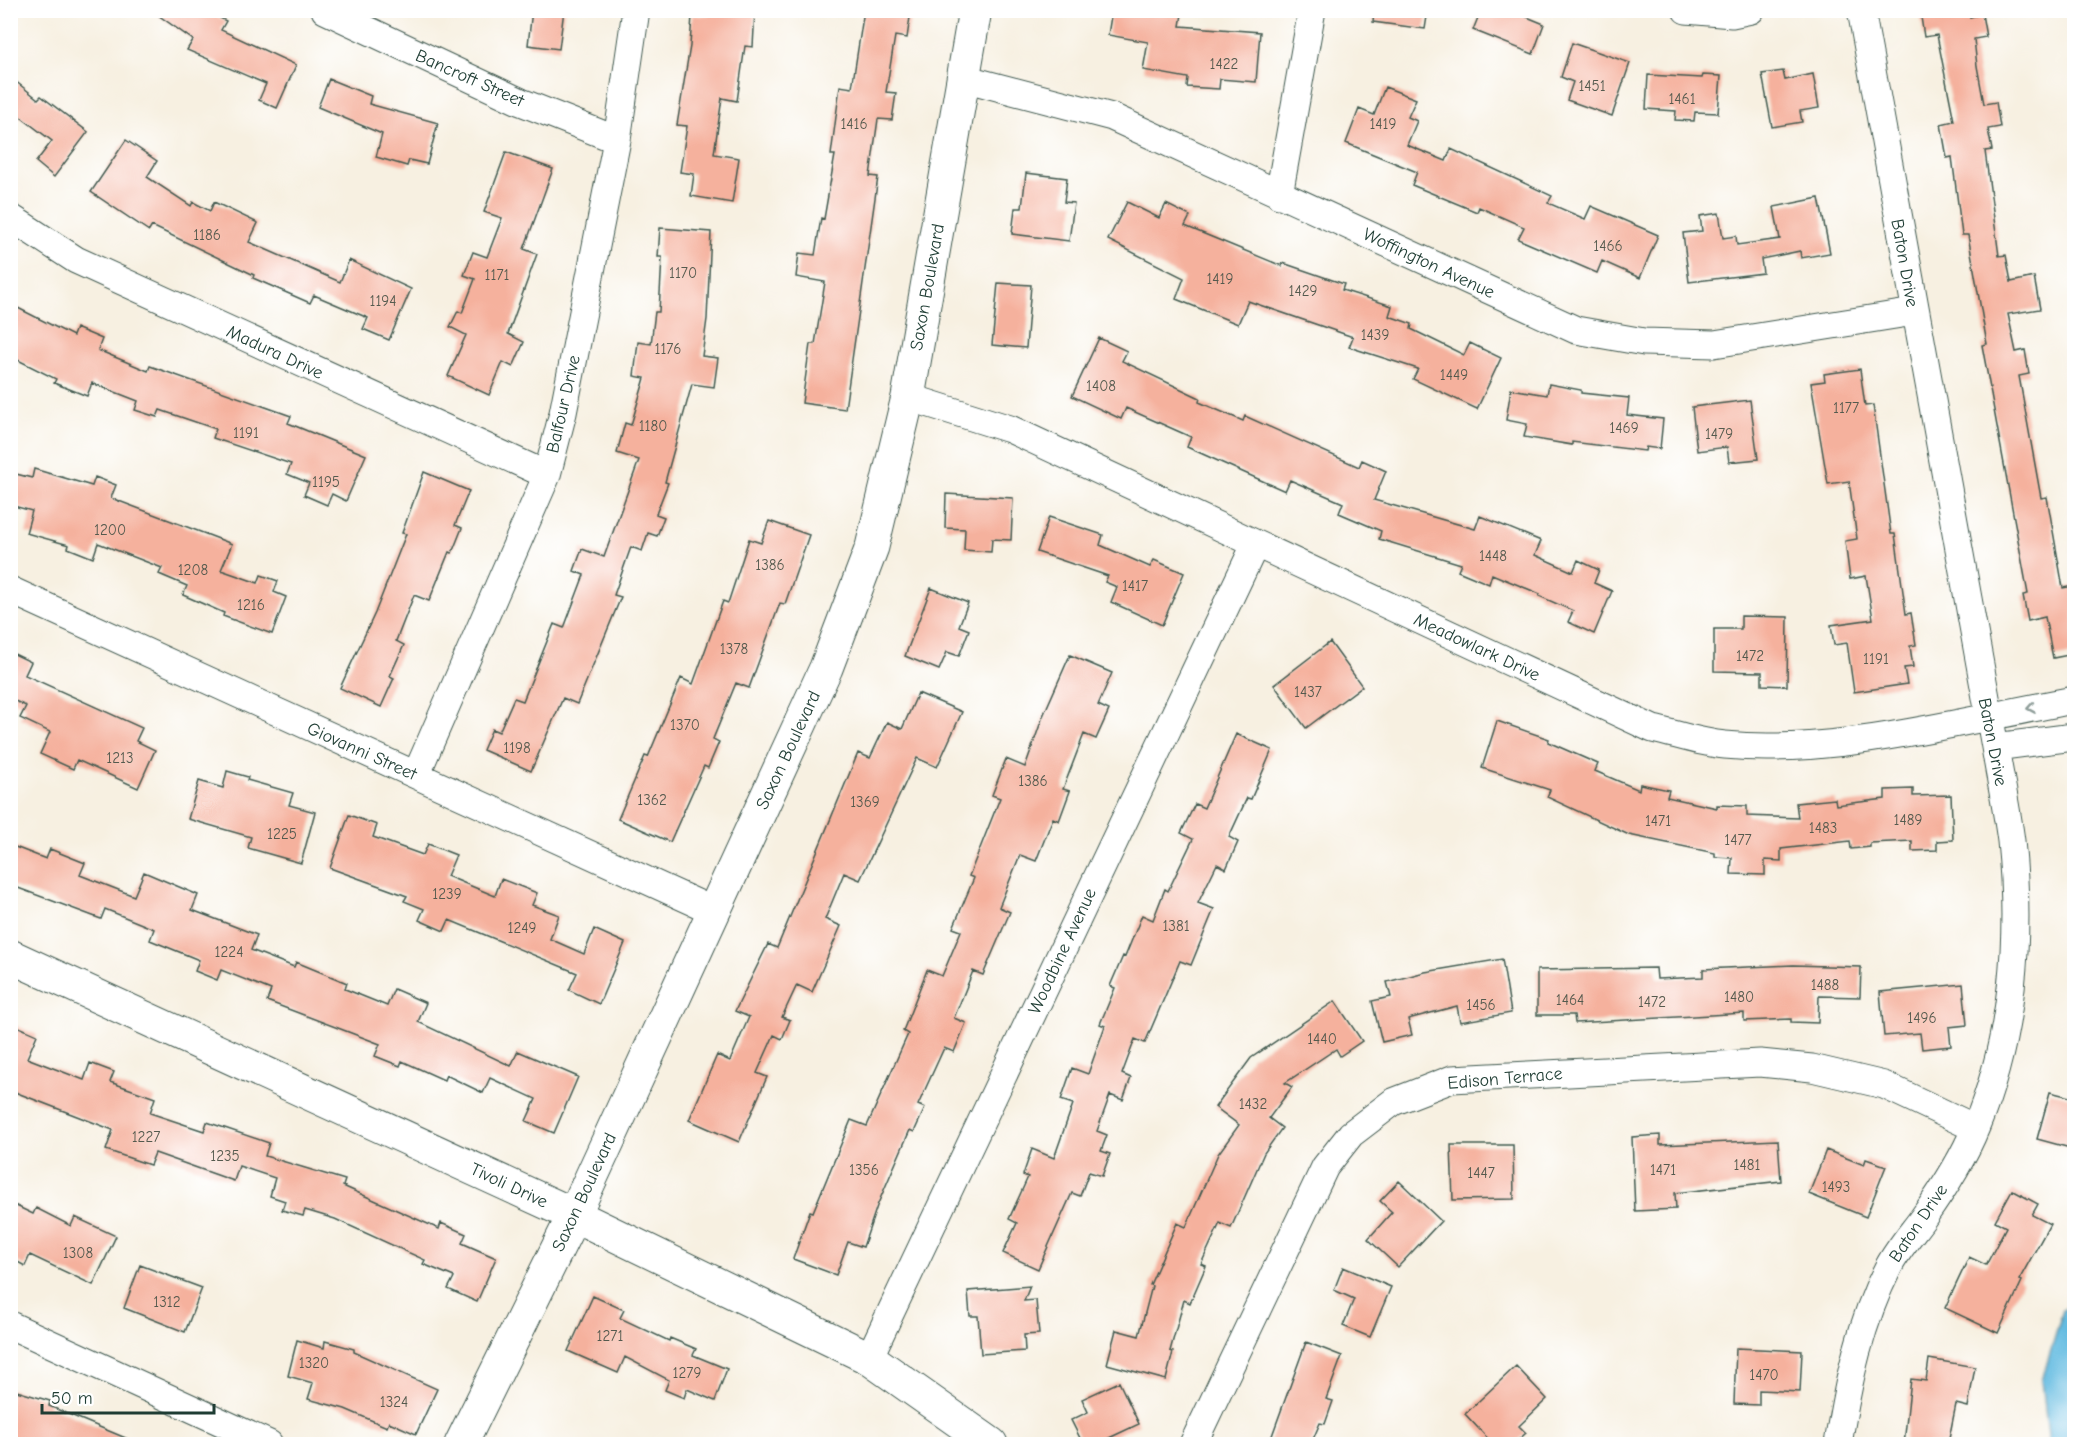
<svg xmlns="http://www.w3.org/2000/svg" width="2085" height="1455" viewBox="0 0 2085 1455" font-family="'Comic Neue',sans-serif">
<style>
.water{fill:#64bbe1;stroke:#427c8a;stroke-width:1.5}
.building{fill:#f5b19d}
.lines{fill:none;stroke-linecap:round;stroke-linejoin:round}
.street-casing{stroke:#3f584e;stroke-width:29}
.secondary-casing{stroke:#3f584e;stroke-width:35}
.street{stroke:#fff;stroke-width:27}
.secondary{stroke:#fff;stroke-width:33}
.oneway{stroke:#8f9e9a}
.labels{text-anchor:middle;stroke-width:4.5;stroke-linejoin:round;paint-order:stroke}
.number-label{font-size:15px;fill:#545a4e}
.street-label{font-size:18px;fill:#1f3d34;stroke:#fff}
</style>
<rect width="100%" height="100%" fill="#fff"/>
<filter id="ink" filterUnits="userSpaceOnUse"><feTurbulence type="fractalNoise" baseFrequency=".0167" numOctaves="2"/><feDisplacementMap in="SourceGraphic" scale="12" xChannelSelector="R" yChannelSelector="G"/><feConvolveMatrix kernelMatrix="1 2 1 2 8 2 1 2 1" color-interpolation-filters="sRGB"/></filter>
<filter id="wash" filterUnits="userSpaceOnUse"><feTurbulence type="fractalNoise" baseFrequency=".008" numOctaves="4" result="noise"/><feDisplacementMap in="SourceGraphic" scale="24" xChannelSelector="R" yChannelSelector="G"/><feGaussianBlur stdDeviation="1.35" result="paint"/><feColorMatrix in="noise" values="0 0 0 0 0 0 0 0 0 0 0 0 0 0 0 0 0 1.4 0 .05"/><feComposite in="paint" operator="in"/></filter>
<g filter="url(#wash)">
<rect width="100%" height="100%" fill="#f7f0e1"/>
<path class="water" d="M2074 1303V1444H2049L2042 1380 2063 1310Z"/>
<g id="blocks">
<path class="building" d="M151 10H205L226 21 221 30 296 65 277 108 259 100 266 84 187 50 193 40Z
M532 10H564L559 49 528 45Z
M710 10H755L753 47 745 46 737 101 722 98 714 154 739 158 732 203 691 196 694 174 680 172 687 126 677 125 690 46 692 15 709 16Z
M864 10H911L907 38 895 36 886 92 896 93 892 120 878 119 870 176 878 177 845 409 802 403 810 344H815L825 282 796 277 799 253 815 255 821 218 824 219 835 155H831L840 86 852 88Z
M1112 10H1161L1182 14 1180 26 1260 32 1256 82 1220 79 1219 89 1187 87 1188 78 1143 70 1148 42 1108 35Z
M1374 10H1428L1425 29 1373 22Z
M1481 10H1510L1544 24 1533 54 1473 30Z
M1920 10H1969L1970 17 1982 14 1986 37 1974 39 1977 66 1984 104 1996 102 2000 127 1988 129 1992 150 1985 151 1999 256 2006 255 2011 282 2034 277 2040 309 2008 314 2016 352 2025 350 2029 374 2019 376 2041 498 2047 497 2063 588 2074 586V654L2053 658 2045 617 2028 621 2023 595 2028 594 1982 345 1987 344 1968 235H1962L1952 157 1947 158 1941 124 1954 121 1937 35 1924 37Z
M1572 43 1630 63 1612 116 1567 100 1573 82 1561 77Z
M1783 71 1785 80 1813 74 1819 108 1800 111 1802 122 1772 127 1762 74Z
M1648 75 1702 78 1703 75 1721 76 1718 113 1695 112 1694 121 1675 120 1676 111 1646 109Z
M10 77 38 99 41 96 88 132 54 177 36 162 52 141 10 109Z
M329 79 371 96 369 104 438 123 427 164 409 160 407 166 376 157 382 134 318 107Z
M1385 87 1416 99 1408 117 1417 121 1407 145 1446 161 1451 149 1552 196 1548 203 1585 219 1591 206 1658 235 1640 278 1602 261 1597 273 1518 239 1524 227 1479 207 1477 212 1412 185 1417 172 1346 143 1359 109 1374 115Z
M126 140 157 161 147 177 191 206 193 202 210 211 214 202 258 223 249 242 340 282 349 260 411 289 389 340 363 329 368 318 314 295 310 303 253 278 254 275 152 226 149 231 91 192Z
M506 152 553 169 524 249 537 254 508 334 524 342 513 367 503 362 489 395 448 376 466 335 450 327 458 311 462 313 475 279 464 275 473 252 487 257 502 218 484 212Z
M1026 173 1067 178 1064 202 1074 203 1069 241 1012 234 1015 208H1022Z
M1819 198 1830 253 1801 258 1800 251 1761 259 1763 273 1689 282 1683 233 1702 231 1700 216 1719 213 1723 238 1736 236 1737 245 1780 239 1774 207Z
M1127 202 1159 218 1166 204 1190 216 1185 226 1282 266 1283 263 1344 284 1342 290 1392 306 1389 316 1412 324 1411 329 1464 355 1470 343 1501 358 1477 409 1413 379 1418 369 1349 347 1353 337 1248 301 1238 324 1176 299 1184 278 1108 240Z
M660 228 711 232 707 319 702 356 718 358 714 387 692 384 665 482 668 483 656 514 664 517 657 536 648 533 642 551 631 547 614 595 621 597 577 704 563 698 531 771 483 750 492 729 499 732 514 698 523 701 554 624 564 628 584 575 574 571 582 549 604 557 639 460 617 453 625 423 631 425 645 378 634 376 638 342 651 344 655 312H659L662 257H658Z
M998 283 1031 285 1026 348 992 345Z
M10 304 73 336 76 328 102 339 98 350 148 371 150 366 291 416 288 423 366 455 346 501 332 494 327 505 304 495 309 483 287 474 291 464 213 438 216 429 160 410 157 417 135 410 138 401 92 383 87 396 54 383 56 379 10 356Z
M1099 338 1127 351 1122 361 1200 398 1199 402 1243 421 1245 416 1359 467 1362 460 1386 471 1374 500 1475 529 1480 516 1541 541 1535 555 1573 572 1578 560 1599 570 1594 583 1612 591 1594 634 1568 622 1573 611 1539 596 1540 594 1492 574 1489 584 1458 571 1461 564 1379 539 1381 531 1339 513 1343 503 1290 480 1285 491 1187 447 1191 437 1126 408 1121 419 1072 396Z
M1860 369 1865 406 1873 405 1891 534H1895L1906 614 1911 613 1916 645 1910 646 1913 667 1904 668 1907 684 1854 692 1847 643 1834 645 1831 625 1873 619 1866 576 1850 579 1845 541 1857 539 1849 481 1828 484 1811 383 1825 381 1824 374Z
M1549 384 1581 390V393L1629 398 1627 415 1663 419 1660 449 1646 447 1645 451 1572 442V445L1524 437 1527 424 1506 420 1511 389 1547 395Z
M1750 400 1758 459 1729 462 1727 447 1697 451 1692 407Z
M34 469 92 486 95 477 116 485 111 498 232 544 221 570 258 583 261 575 278 581 274 592 286 597 272 634 223 616 224 613 183 595 187 586 159 574 162 568 98 543 93 558 68 548 69 545 26 533 32 511 10 505V494L16 474 32 478Z
M424 472 469 491 455 525 462 528 452 553 449 552 429 601 414 595 396 641 404 645 390 676 394 678 381 707 340 688 375 613 406 534 402 533Z
M946 494 1013 498 1011 540 992 539 991 552 964 550 965 529 945 528Z
M1049 517 1103 535 1100 545 1150 567 1154 560 1184 573 1162 625 1111 602 1117 587 1105 582 1108 576 1037 552Z
M769 521 809 535 785 604 780 603 749 688 736 683 713 739 719 742 708 768 704 766 670 842 618 819 645 756 648 757 681 678 693 684 723 601 728 603 749 539 761 543Z
M931 588 968 603 959 626 969 630 959 656 947 652 939 670 905 656Z
M1741 616 1788 617 1787 686 1762 685V672L1714 671V629H1741Z
M1330 642 1362 686 1306 728 1274 685Z
M10 652 31 662 25 675 142 728 136 741 155 750 138 788 77 760 73 769 40 754 50 732 20 718 26 706 13 700 10 705Z
M1070 655 1112 673 1098 705 1109 710 1096 739 1084 734 1063 789 1070 791 1059 821 1053 818 1036 861 1020 855 999 907 1010 912 983 975 973 971 954 1018 966 1023 954 1052 944 1048 918 1105 925 1108 914 1132 910 1130 877 1206 863 1247 848 1242 836 1275 793 1259 810 1211 813 1212 851 1120 867 1126 908 1034 903 1031 927 970 942 976 961 931 953 928 974 878 969 876 1000 798 992 795 1006 759 1025 767 1043 716Z
M918 693 962 712 937 767 917 758 860 880 844 873 825 919 841 926 812 992 797 985 782 1017 790 1020 782 1039 774 1035 757 1073 767 1077 739 1142 689 1120 717 1055 730 1061 749 1017 735 1011 768 944 777 948 858 753 870 758 887 722 902 729Z
M1497 721 1549 739 1548 742 1598 764 1595 771 1639 790 1640 784 1669 790 1667 797 1717 808V805L1747 806V816L1798 818 1796 803 1835 799 1836 805 1885 799V790L1913 789V796L1951 795 1953 840 1937 841V850L1912 851V841L1870 843V847L1851 849 1850 841 1781 849V861L1765 860V875L1731 874 1732 858 1715 857V853L1629 835 1547 797 1550 790 1482 768Z
M1236 734 1272 750 1251 799 1247 798 1229 837 1238 842 1226 869 1217 864 1198 903 1214 909 1191 965 1180 961 1145 1043 1135 1039 1122 1074 1131 1078 1123 1100 1110 1095 1097 1131 1107 1135 1101 1151 1110 1154 1102 1176 1089 1172 1080 1196 1072 1193 1038 1269 1003 1253 1017 1223 1009 1219 1028 1177 1023 1175 1032 1149 1054 1158 1073 1104 1061 1100 1072 1068 1088 1074 1105 1026 1100 1024 1115 988 1110 986 1123 956 1125 957 1142 915 1153 920 1165 889 1168 891 1193 839 1181 833 1195 804 1204 808Z
M227 771 248 777 247 780 293 793 289 805 315 812 301 863 248 848 251 837 188 819 199 781 223 788Z
M349 815 377 825 373 837 423 855 428 844 456 855 447 876 495 896 501 879 537 893 532 905 559 915 550 939 584 954 594 929 625 943 599 1004 569 990 577 973 449 920 444 931 419 920 424 909 404 901 407 896 330 868Z
M10 845 46 859 50 849 85 863 80 875 134 896 144 872 198 895 192 910 257 935 251 950 294 967 296 962 347 983 345 989 387 1006 394 989 426 1003 418 1022 511 1066 518 1051 578 1077 554 1133 526 1121 536 1099 490 1078 483 1093 446 1075 444 1080 402 1061 400 1066 375 1056 380 1044 267 1001 271 990 221 970 217 980 195 971 199 960 150 940 154 929 105 909 101 919 10 885Z
M1502 959 1511 1013 1460 1022 1457 1006 1408 1019 1412 1035 1382 1042 1372 1001 1391 997 1387 982 1425 972Z
M1793 965 1861 967 1860 997 1819 996 1818 1023 1791 1022V1019L1744 1021V1013L1575 1023 1574 1015H1537V970L1656 968 1657 979 1703 977V969Z
M1963 984 1967 1025 1949 1027 1951 1046 1922 1049 1920 1033 1884 1036 1880 992Z
M1335 1001 1362 1041 1340 1056 1336 1049 1285 1083 1292 1087 1269 1118 1282 1128 1264 1153 1231 1228 1220 1223 1201 1264 1206 1266 1190 1303 1184 1300 1170 1351 1173 1352 1166 1380 1107 1364 1116 1330 1139 1336 1152 1286 1150 1285 1177 1223 1186 1227 1218 1154 1239 1125 1215 1107 1251 1058Z
M10 1023 37 1035 27 1058 84 1080 90 1063 114 1072 110 1082 155 1098 150 1113 204 1131 207 1122 269 1143 265 1156 345 1180 343 1186 439 1229 441 1223 466 1234 462 1243 496 1258 477 1302 448 1289 454 1277 423 1264 425 1260 335 1219 305 1210 303 1216 282 1210 285 1201 270 1196 275 1178 239 1166 234 1181 155 1153 150 1165 106 1150 113 1130 12 1091 10 1093Z
M2050 1092 2074 1098V1149L2037 1139Z
M1660 1135V1145L1778 1140 1781 1181 1675 1193 1676 1209 1635 1211 1632 1137Z
M1451 1145H1513L1514 1199 1453 1200Z
M1826 1150 1864 1165 1866 1159 1886 1166 1866 1217 1809 1194Z
M1399 1181 1441 1221 1398 1267 1368 1239 1392 1212 1380 1201Z
M2012 1190 2038 1204 2032 1215 2050 1224 2019 1280 2022 1281 1998 1333 1945 1308 1969 1257 1986 1265 2006 1227 1995 1221Z
M10 1203 33 1214 36 1208 71 1226 75 1217 116 1236 93 1285 30 1255 25 1266 10 1258Z
M140 1265 202 1288 185 1332 124 1308Z
M1343 1267 1391 1287 1370 1337 1343 1326 1354 1299 1334 1290Z
M1030 1286 1024 1301 1036 1300 1039 1334 1024 1335 1025 1351 981 1354 978 1316H970L968 1291Z
M593 1296 624 1310 620 1318 669 1341 670 1338 696 1349 693 1355 727 1369 715 1401 687 1389 684 1398 665 1390 669 1380 625 1357 618 1373 568 1351Z
M297 1340 324 1348 325 1341 354 1349V1352L437 1389 416 1434 389 1422 387 1427 345 1409 308 1399 313 1383 288 1376Z
M1306 1342 1342 1356 1326 1399 1333 1401 1325 1424 1320 1423 1311 1444H1269Z
M1736 1348 1802 1351 1800 1392 1759 1390V1405L1734 1404Z
M1929 1359 1975 1367 1968 1407 1956 1404 1948 1444H1904L1911 1379 1926 1381Z
M1516 1366 1547 1399 1519 1426 1526 1433 1514 1444H1493L1465 1414Z
M1119 1382 1139 1424 1107 1439 1109 1444H1083L1071 1420 1088 1412 1082 1399Z
M10 1389 50 1401 49 1406 140 1444H10Z"/>
</g>
</g>
<g filter="url(#ink)">
<use href="#blocks" fill-opacity="0" stroke="#3f584e" stroke-width="1.5"/>
<g class="lines">
<defs>
<path id="street" d="M325 10 521 102 617 140
M1686 10 1732 14 1751 10
M963 78 1112 117 1576 330 1644 342 1714 344 1914 312
M1279 195 1312 10
M10 217 76 260 547 475
M908 397 1010 429 1653 729C1676 734 1701 743 1725 745 1836 756 1964 720 2074 700
M10 590 714 911
M1995 747 2074 737
M416 775 547 475 563 413 617 140 636 10
M10 1325 269 1444
M869 1358 1255 545
M1193 1444 1325 1167 1351 1134 1393 1102 1452 1079 1760 1063 1812 1068 1884 1085 1975 1128
M1838 1444C1848 1383 1860 1322 1889 1266 1898 1249 1912 1233 1923 1218 1943 1190 1963 1159 1976 1127 2013 1038 2021 937 2011 841 2007 810 2000 778 1995 747L1861 10"/>
<path id="secondary" d="M10 956 574 1215 869 1358 991 1444
M461 1444 574 1215 826 668 872 547 908 397 975 10"/>
</defs>
<use href="#street" class="street-casing"/>
<use href="#secondary" class="secondary-casing"/>
<use href="#street" class="street"/>
<use href="#secondary" class="secondary"/>
</g>
<defs><path id="oneway-chevron" d="M-2-3.5L2.5 0L-2 3.5" fill="none" stroke-width="1.6" stroke-linecap="round" stroke-linejoin="round" transform="scale(1.5)"/></defs>
<use class="oneway" href="#oneway-chevron" transform="translate(2031 708) rotate(170)"/>
</g>
<g class="labels">
<g class="number-label">
<text x="1224" y="69">1422</text>
<text x="1592" y="91">1451</text>
<text x="1682" y="104">1461</text>
<text x="854" y="129">1416</text>
<text x="1383" y="129">1419</text>
<text x="207" y="240">1186</text>
<text x="1608" y="251">1466</text>
<text x="683" y="278">1170</text>
<text x="497" y="280">1171</text>
<text x="1220" y="284">1419</text>
<text x="1303" y="296">1429</text>
<text x="383" y="306">1194</text>
<text x="1375" y="340">1439</text>
<text x="668" y="354">1176</text>
<text x="1454" y="380">1449</text>
<text x="1101" y="391">1408</text>
<text x="1846" y="413">1177</text>
<text x="653" y="431">1180</text>
<text x="1624" y="433">1469</text>
<text x="246" y="438">1191</text>
<text x="1719" y="439">1479</text>
<text x="326" y="487">1195</text>
<text x="110" y="535">1200</text>
<text x="1493" y="561">1448</text>
<text x="770" y="570">1386</text>
<text x="193" y="575">1208</text>
<text x="1135" y="591">1417</text>
<text x="251" y="610">1216</text>
<text x="734" y="654">1378</text>
<text x="1750" y="661">1472</text>
<text x="1876" y="664">1191</text>
<text x="1308" y="697">1437</text>
<text x="685" y="730">1370</text>
<text x="517" y="753">1198</text>
<text x="120" y="763">1213</text>
<text x="1033" y="786">1386</text>
<text x="652" y="805">1362</text>
<text x="865" y="807">1369</text>
<text x="1908" y="825">1489</text>
<text x="1658" y="826">1471</text>
<text x="1823" y="833">1483</text>
<text x="282" y="839">1225</text>
<text x="1738" y="845">1477</text>
<text x="447" y="899">1239</text>
<text x="1176" y="931">1381</text>
<text x="522" y="933">1249</text>
<text x="229" y="957">1224</text>
<text x="1825" y="990">1488</text>
<text x="1739" y="1002">1480</text>
<text x="1570" y="1005">1464</text>
<text x="1652" y="1007">1472</text>
<text x="1481" y="1010">1456</text>
<text x="1922" y="1023">1496</text>
<text x="1322" y="1044">1440</text>
<text x="1253" y="1109">1432</text>
<text x="146" y="1142">1227</text>
<text x="225" y="1161">1235</text>
<text x="1747" y="1170">1481</text>
<text x="864" y="1175">1356</text>
<text x="1663" y="1175">1471</text>
<text x="1481" y="1178">1447</text>
<text x="1836" y="1192">1493</text>
<text x="78" y="1258">1308</text>
<text x="167" y="1307">1312</text>
<text x="610" y="1341">1271</text>
<text x="314" y="1368">1320</text>
<text x="687" y="1378">1279</text>
<text x="1764" y="1380">1470</text>
<text x="394" y="1407">1324</text>
</g>
<g class="street-label">
<text transform="translate(470 78) rotate(24)" y="6">Bancroft Street</text>
<text transform="translate(1429 263) rotate(25)" y="6">Woffington Avenue</text>
<text transform="translate(1905 263) rotate(80)" y="6">Baton Drive</text>
<text transform="translate(927 287) rotate(-80)" y="6">Saxon Boulevard</text>
<text transform="translate(275 352) rotate(25)" y="6">Madura Drive</text>
<text transform="translate(563 404) rotate(-77)" y="6">Balfour Drive</text>
<text transform="translate(1477 647) rotate(25)" y="6">Meadowlark Drive</text>
<text transform="translate(1993 742) rotate(79)" y="6">Baton Drive</text>
<text transform="translate(788 750) rotate(-65)" y="6">Saxon Boulevard</text>
<text transform="translate(362 751) rotate(24)" y="6">Giovanni Street</text>
<text transform="translate(1062 951) rotate(-65)" y="6">Woodbine Avenue</text>
<text transform="translate(1505 1078) rotate(-5)" y="6">Edison Terrace</text>
<text transform="translate(509 1185) rotate(25)" y="6">Tivoli Drive</text>
<text transform="translate(584 1192) rotate(-65)" y="6">Saxon Boulevard</text>
<text transform="translate(1918 1223) rotate(-56)" y="6">Baton Drive</text>
</g>
</g>
<rect width="2085" height="1455" fill="none" stroke="#fff" stroke-width="36"/>
<path d="M42 1404v9h172v-9" fill="none" stroke="#1f3d34" stroke-width="3"/>
<text x="51" y="1404" font-size="18" fill="#1f3d34" stroke="#ffffff" stroke-width="4.5" paint-order="stroke">50 m</text>
</svg>
